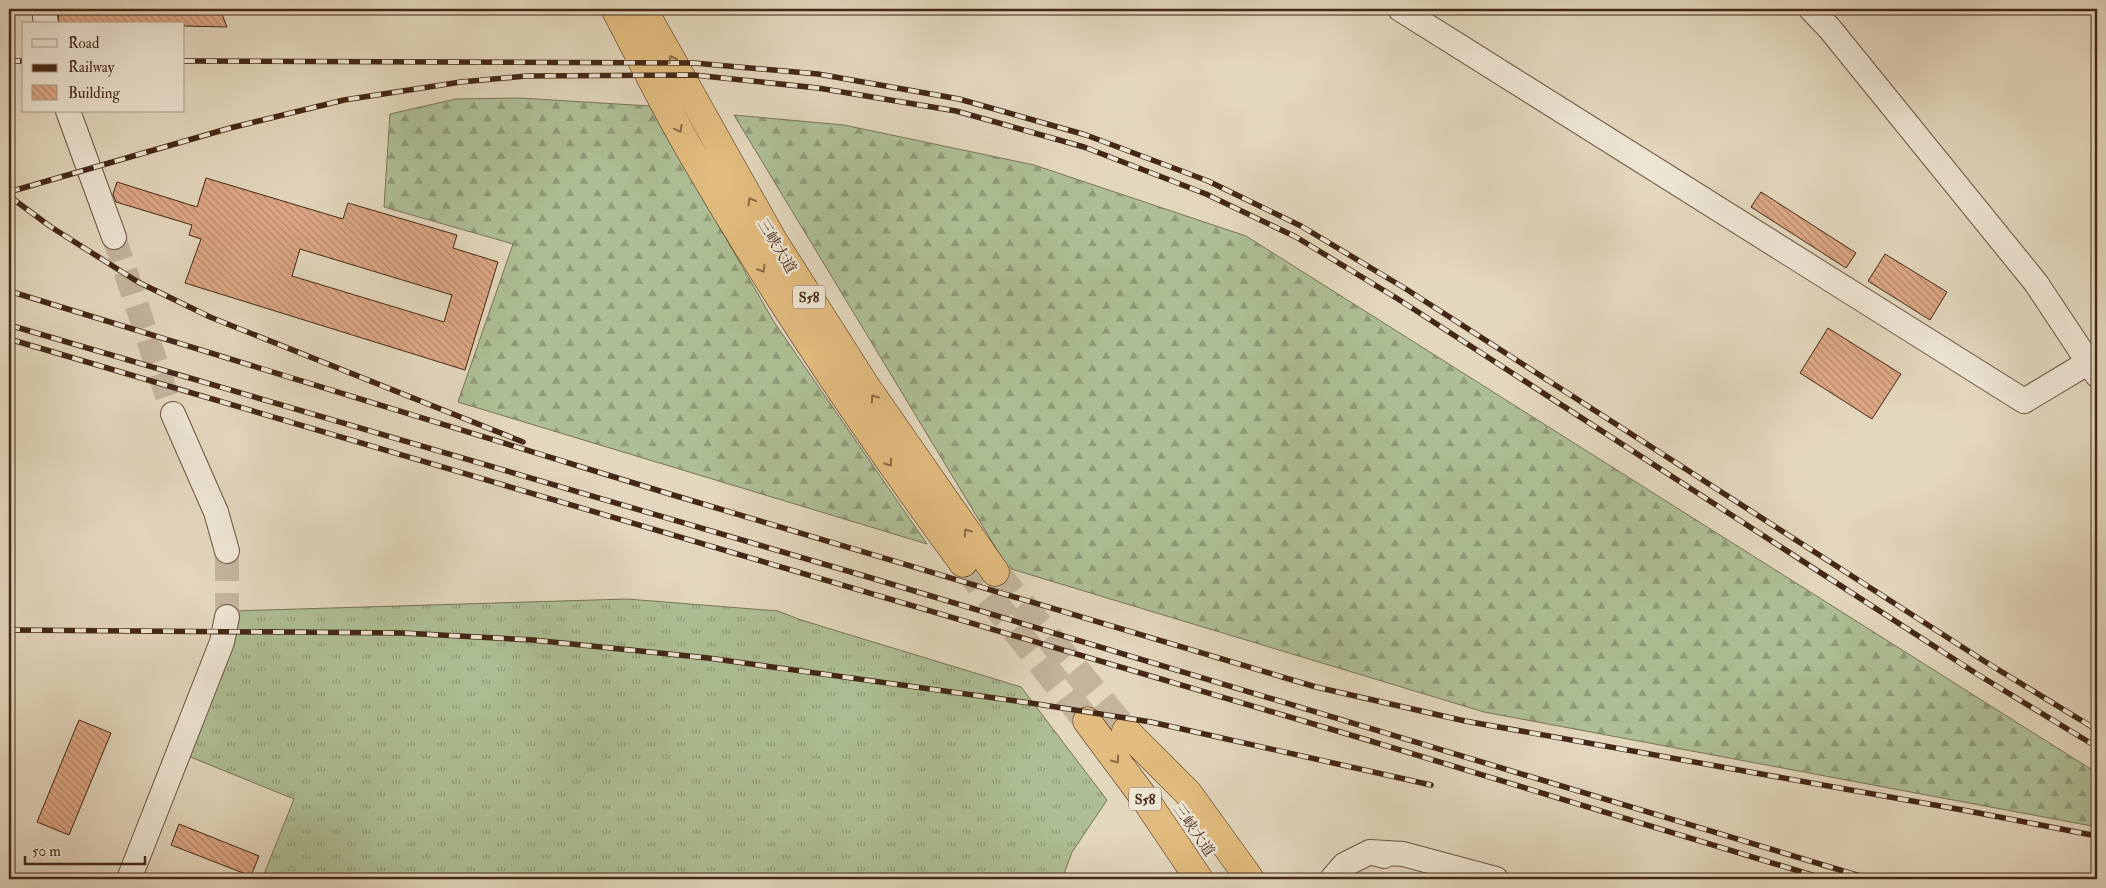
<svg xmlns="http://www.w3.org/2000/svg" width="2106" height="888" viewBox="0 0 2106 888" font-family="'IM FELL Double Pica','Noto Serif SC',serif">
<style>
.grass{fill:url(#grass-tufts);stroke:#797456}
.forest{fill:url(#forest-firs);stroke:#797456}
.building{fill:url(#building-back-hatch);stroke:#442816;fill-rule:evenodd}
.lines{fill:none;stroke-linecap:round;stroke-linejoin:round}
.minor-tunnel{stroke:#c3b49c;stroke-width:24;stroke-dasharray:24 12;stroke-linecap:butt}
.highway-tunnel{stroke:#c3b49c;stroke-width:28;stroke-dasharray:28 14;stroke-linecap:butt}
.minor-casing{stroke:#6c5440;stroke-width:26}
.highway-casing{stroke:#442816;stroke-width:29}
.minor{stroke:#ede5d4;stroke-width:24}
.highway{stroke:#e2bc7e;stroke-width:28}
.rail-casing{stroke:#442816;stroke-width:5.5}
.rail{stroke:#ede5d4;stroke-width:4;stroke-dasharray:11;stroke-linecap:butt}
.oneway{stroke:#8b6b45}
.labels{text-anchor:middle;stroke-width:5;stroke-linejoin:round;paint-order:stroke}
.shield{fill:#ede5d4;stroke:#77614f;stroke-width:1}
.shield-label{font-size:14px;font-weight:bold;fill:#442816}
.street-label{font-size:15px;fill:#442816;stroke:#ede5d4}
</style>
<defs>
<pattern id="grass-tufts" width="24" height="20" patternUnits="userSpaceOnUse" patternTransform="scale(1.25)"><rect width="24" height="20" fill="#aebf95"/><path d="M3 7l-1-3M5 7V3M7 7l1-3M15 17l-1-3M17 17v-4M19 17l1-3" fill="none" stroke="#8f9b79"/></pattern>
<pattern id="forest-firs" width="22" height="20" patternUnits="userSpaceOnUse" patternTransform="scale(1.25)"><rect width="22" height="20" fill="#aebf95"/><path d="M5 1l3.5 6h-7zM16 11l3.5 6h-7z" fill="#8f9b79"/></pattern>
<pattern id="building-back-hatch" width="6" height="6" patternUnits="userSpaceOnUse" patternTransform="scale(1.25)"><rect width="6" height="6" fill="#dea885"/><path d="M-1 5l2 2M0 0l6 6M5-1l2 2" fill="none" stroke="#b6896c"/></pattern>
</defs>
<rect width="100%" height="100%" fill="#e3d7bd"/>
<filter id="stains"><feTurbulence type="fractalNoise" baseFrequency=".004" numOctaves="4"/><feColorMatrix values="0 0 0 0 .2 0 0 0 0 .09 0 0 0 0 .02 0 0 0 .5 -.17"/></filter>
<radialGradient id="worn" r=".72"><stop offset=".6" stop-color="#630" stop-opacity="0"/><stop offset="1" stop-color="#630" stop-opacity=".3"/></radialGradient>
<path class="grass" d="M627 599 778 611 801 620 1021 687 1107 800 1072 852 1062 879H262L294 799 183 754 233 611Z"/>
<path class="forest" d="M520 98 650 106 774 322 927 544 458 402 513 244 384 207 390 114 456 99Z
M734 115 844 125 1034 165 1246 236 2097 773V827L1484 712 1008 568Z"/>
<path class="building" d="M58 9H220L227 27 184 26V24H59Z
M206 178 343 219 348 203 457 235 453 248 498 262 465 370 185 283 201 239 189 235 192 225 116 202 113 194 117 182 197 207ZM300 249 452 295 444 322 292 276Z
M1761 192 1856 253 1846 268 1751 207Z
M1885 254 1947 292 1930 320 1868 281Z
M1828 328 1901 374 1872 419 1800 373Z
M79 720 111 733 69 835 37 822Z
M179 824 259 856 251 876 171 845Z"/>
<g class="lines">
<path class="minor-tunnel" d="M114 237 173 414
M227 617V551"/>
<path class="highway-tunnel" d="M963 563 1087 721
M995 572 1126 731"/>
<defs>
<path id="minor" d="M44 9 46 24
M1400 9 2024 401 2089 362
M1811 9 1830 29 2036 283 2097 375
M68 111 114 237
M173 414 216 512 227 551
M1370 852 1403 854 1496 879
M129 879 222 642 227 617
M1332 879 1344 865 1370 852 1384 856"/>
<path id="highway" d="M615 9C642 60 667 112 697 162 778 301 868 434 963 563
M643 9 774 242 867 388 995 572
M1087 721 1145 799 1199 879
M1126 731 1188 793 1250 879"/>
</defs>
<use href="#minor" class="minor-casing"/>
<use href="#highway" class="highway-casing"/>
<use href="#minor" class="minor"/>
<use href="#highway" class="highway"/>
<defs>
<path id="rail" d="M9 61H24
M184 61 694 63 818 74 959 99 1086 135 1208 181 1301 226 1406 289 1984 661 2097 730
M9 192 230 128 344 100 461 82 526 76 694 75 818 88 956 111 1084 147 1206 194 1296 237 1398 299 1977 674 2097 747
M9 196 51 227 138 282 210 317 523 442
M9 291 673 495 1316 687 1465 721 1968 811 2097 836
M9 325 868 577 1870 879
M9 339 1354 736 1825 879
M9 630 403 633 533 640 708 658 1037 704 1151 722 1431 785"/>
</defs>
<use href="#rail" class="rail-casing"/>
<use href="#rail" class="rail"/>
</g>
<defs><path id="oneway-chevron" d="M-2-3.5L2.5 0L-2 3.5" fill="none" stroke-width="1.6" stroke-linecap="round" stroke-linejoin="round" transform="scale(1.25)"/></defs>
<g class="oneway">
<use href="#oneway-chevron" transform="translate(672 59) rotate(-119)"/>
<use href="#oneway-chevron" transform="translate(679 129) rotate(62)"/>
<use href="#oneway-chevron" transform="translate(751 201) rotate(-119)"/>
<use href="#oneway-chevron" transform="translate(762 269) rotate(58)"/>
<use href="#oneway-chevron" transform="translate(874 398) rotate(-125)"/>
<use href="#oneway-chevron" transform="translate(889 463) rotate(54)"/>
<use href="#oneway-chevron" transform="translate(967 532) rotate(-125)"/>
<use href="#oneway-chevron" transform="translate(1116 760) rotate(54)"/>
</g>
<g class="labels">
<g class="shield">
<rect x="793" y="285.5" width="32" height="23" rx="4"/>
<rect x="1129" y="787.5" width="32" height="23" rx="4"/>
</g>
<g class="shield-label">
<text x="809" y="302">S58</text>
<text x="1145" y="804">S58</text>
</g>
<g class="street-label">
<text transform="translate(777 246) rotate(59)" y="5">三峡大道</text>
<text transform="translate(1194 830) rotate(55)" y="5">三峡大道</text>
</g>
</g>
<rect width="2106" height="888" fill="none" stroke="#e3d7bd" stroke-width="30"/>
<rect x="10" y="10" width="2086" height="868" fill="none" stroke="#442816" stroke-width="2.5"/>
<rect x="15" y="15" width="2076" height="858" fill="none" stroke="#442816"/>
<rect x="22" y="22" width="162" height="90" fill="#ede5d4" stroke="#a99988"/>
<rect x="32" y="39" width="25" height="8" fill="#ede5d4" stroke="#a99988"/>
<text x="68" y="48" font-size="15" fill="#442816">Road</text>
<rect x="32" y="64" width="25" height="8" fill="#442816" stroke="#a99988"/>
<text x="68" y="72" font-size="15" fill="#442816">Railway</text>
<rect x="32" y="85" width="25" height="15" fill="url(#building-back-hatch)" stroke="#a99988"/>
<text x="68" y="98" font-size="15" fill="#442816">Building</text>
<path d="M25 856v8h120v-8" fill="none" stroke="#442816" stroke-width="2.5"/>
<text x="32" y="856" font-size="15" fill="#442816" stroke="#ede5d4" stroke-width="4" paint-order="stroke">50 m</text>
<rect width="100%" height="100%" filter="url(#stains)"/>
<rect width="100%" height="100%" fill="url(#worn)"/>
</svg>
